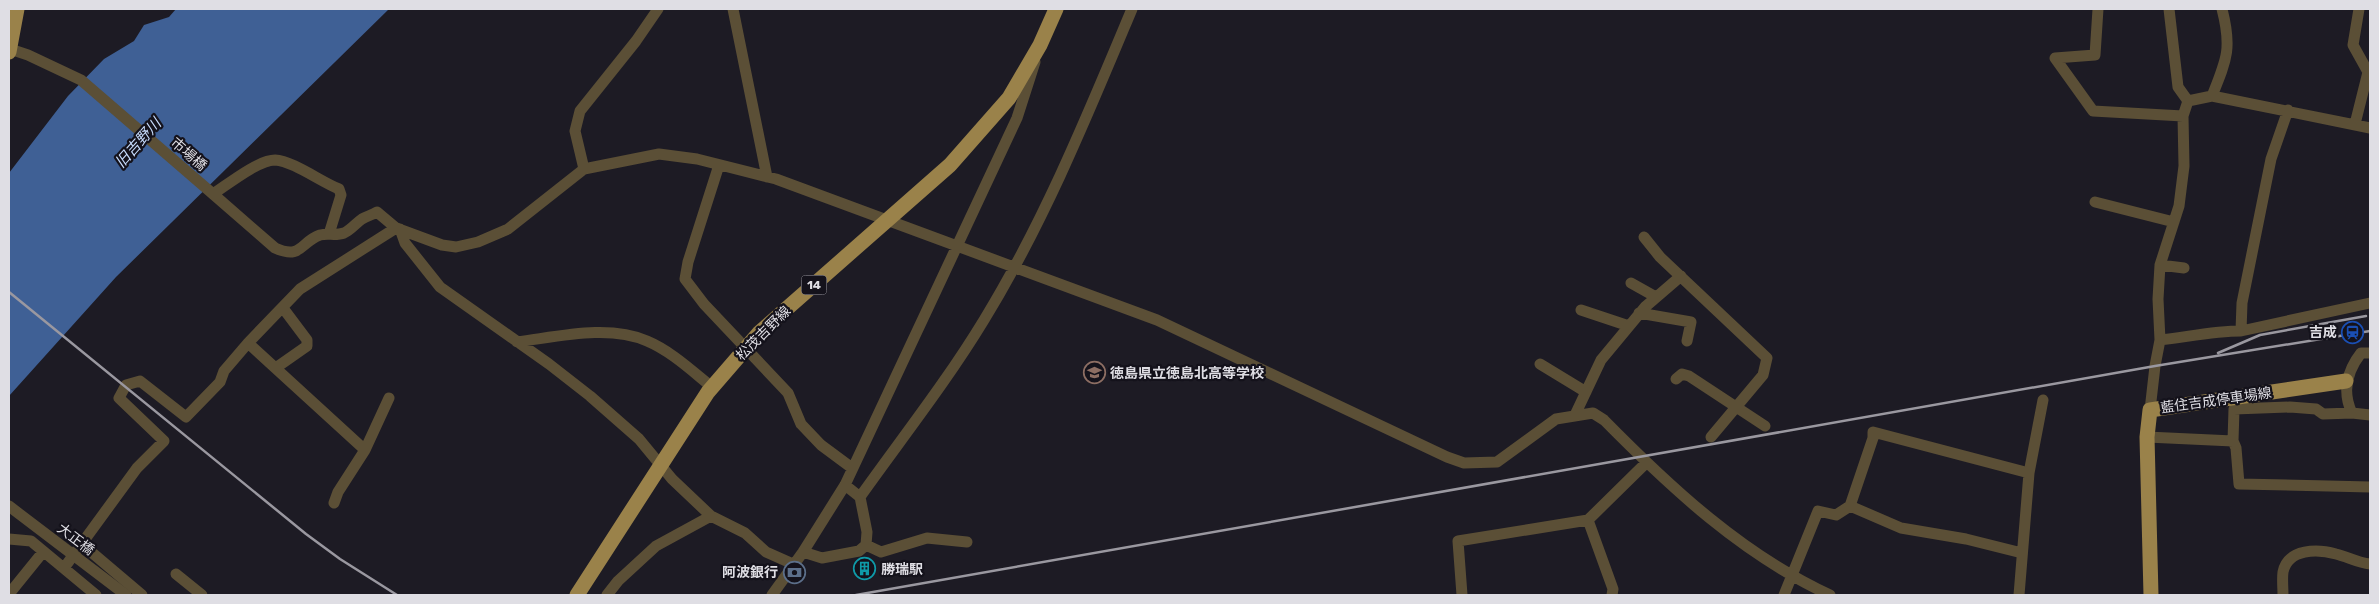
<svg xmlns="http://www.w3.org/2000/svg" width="2379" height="604" viewBox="0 0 2379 604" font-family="Rubik,'Noto Sans JP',sans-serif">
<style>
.water{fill:#3f6095}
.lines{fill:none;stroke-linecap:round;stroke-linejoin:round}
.minor{stroke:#5b4f36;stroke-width:11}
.major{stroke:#9a824a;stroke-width:15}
.rail{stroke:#9a98a0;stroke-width:2.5}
.minor-bridge{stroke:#5b4f36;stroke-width:11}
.labels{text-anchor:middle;stroke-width:4.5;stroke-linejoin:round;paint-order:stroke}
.shield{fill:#14121b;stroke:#a2a1a8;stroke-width:1}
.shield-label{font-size:12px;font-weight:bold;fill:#dfdee4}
.street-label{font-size:14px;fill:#dfdee4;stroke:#14121b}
.poi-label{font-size:14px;font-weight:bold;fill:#dfdee4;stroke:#14121b;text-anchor:end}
.water-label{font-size:15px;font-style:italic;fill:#c7dcfc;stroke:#14121b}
</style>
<rect width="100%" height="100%" fill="#1d1b24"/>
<path class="water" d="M176 9H389L116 277 9 396V173L68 96 104 59 134 41 144 25 169 17Z"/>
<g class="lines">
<path class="minor" d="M733 9 767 177
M2098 9 2095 55 2055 58 2093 111 2183 116
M2169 9 2178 87 2188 101
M10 49 28 55 81 80 213 194C227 185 258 160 275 160 293 161 321 182 339 189L341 195 329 234
M2212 96C2227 59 2232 48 2222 9
M2188 101 2212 96 2370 128
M2355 124 2368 72 2353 45 2359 9
M719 165 688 262 685 279 704 304 788 393 801 424 821 445 852 468
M584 169 575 131 580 111 636 41 658 9
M213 194 275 248C302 260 300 242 320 235 328 233 336 236 344 233 351 230 356 223 362 219 367 216 372 215 377 212L396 228 442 245 456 247 478 242 508 229 584 169 659 154 697 159 776 179 1157 320 1447 457 1464 463 1497 462 1556 419 1593 413 1604 420C1671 488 1743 555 1830 595
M2095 202 2174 222
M400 229 405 243 440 287 549 364 590 396 639 439 672 479 711 516 745 533 766 552 793 564
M1644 237 1660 257 1767 358 1763 375 1711 437
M2160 265 2184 268
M1631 283 1656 297
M1581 310 1629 326
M1639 313 1691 322 1687 341
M2241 331 2242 303 2271 159 2288 110
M2160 340C2187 337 2214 331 2241 331L2370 303
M517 342C557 337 608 324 647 341 671 351 692 371 712 387
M248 343 365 450
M2370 353H2361C2347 371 2342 392 2352 413L2370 415
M1540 364 1586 392
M277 367 307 346V340L283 308
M1676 379 1682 374 1689 376 1765 426
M2150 410 2155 366 2160 340 2158 299 2160 265 2179 206 2184 166 2183 116 2188 101
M2352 413 2323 414 2316 409 2290 407 2234 409 2233 441 2236 448 2239 484 2370 487
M1575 415 1601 360 1645 307 1681 276
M2147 437 2233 441
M2029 473 2043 400
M845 485 860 497 867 532 866 545
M860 497C902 438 947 381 984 320 1044 222 1088 114 1132 9
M334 503 338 492 365 450 389 398
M1850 506 1901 528 1966 539 2022 553
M1588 520 1613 589 1612 595
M9 539 31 541 96 595
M83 545 142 595
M803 552 822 558 859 551 866 545 881 552 927 538 967 542
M64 568 137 468 164 441 119 398 126 385 140 381 186 417 220 382 224 371 248 343 300 289 396 228
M176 574 202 595
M9 594 43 552
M607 595 618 581 656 546 711 516
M772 595 803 552 845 485 1017 118 1035 62
M1462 595 1458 541 1588 520 1646 463
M1784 595 1818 511 1836 515 1850 506 1873 438V432L2029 473 2019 595
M2283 595C2283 588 2282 579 2283 572 2288 548 2318 549 2336 554 2348 557 2358 563 2370 564"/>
<path class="major" d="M9 52 17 9
M577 595 708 392 759 333 950 165 1009 98 1040 45 1056 9
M2151 595 2147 437 2150 410 2346 381"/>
<path class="rail" d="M9 292 306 534 340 559 397 595
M2218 353 2260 335 2366 316
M856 595 2155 366 2370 331"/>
<path class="minor-bridge" d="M9 506 126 595"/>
</g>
<defs>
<symbol id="station-ring" viewBox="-11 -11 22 22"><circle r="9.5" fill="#14121b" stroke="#1a4fb4" stroke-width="1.5"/><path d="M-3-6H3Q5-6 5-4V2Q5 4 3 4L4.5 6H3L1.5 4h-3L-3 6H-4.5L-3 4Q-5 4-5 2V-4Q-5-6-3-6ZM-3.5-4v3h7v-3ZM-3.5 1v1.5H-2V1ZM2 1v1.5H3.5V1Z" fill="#1a4fb4"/></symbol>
<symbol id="school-ring" viewBox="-11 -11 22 22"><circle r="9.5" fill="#14121b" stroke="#8d6e63" stroke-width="1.5"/><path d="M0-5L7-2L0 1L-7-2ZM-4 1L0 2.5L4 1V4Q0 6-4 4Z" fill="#8d6e63"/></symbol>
<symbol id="building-ring" viewBox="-11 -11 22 22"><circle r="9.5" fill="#14121b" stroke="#0f9aa8" stroke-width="1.5"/><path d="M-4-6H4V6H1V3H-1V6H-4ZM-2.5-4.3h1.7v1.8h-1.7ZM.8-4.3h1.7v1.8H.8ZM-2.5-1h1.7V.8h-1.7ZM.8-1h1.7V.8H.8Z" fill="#0f9aa8"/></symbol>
<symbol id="bank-ring" viewBox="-11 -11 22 22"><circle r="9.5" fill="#14121b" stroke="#5c6f8a" stroke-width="1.5"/><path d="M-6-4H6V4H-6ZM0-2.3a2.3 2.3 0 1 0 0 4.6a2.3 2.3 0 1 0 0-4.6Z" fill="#5c6f8a"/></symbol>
</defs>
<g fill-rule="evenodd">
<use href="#station-ring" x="2340" y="320" width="25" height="25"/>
<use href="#school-ring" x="1082" y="360" width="25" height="25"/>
<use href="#building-ring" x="852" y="556" width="25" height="25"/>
<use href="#bank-ring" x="782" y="560" width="25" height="25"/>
</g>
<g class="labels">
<rect class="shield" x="801.5" y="275.5" width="25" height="19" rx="4"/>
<g class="shield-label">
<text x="814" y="289">14</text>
</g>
<g class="street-label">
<text transform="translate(189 154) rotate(41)" y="5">市場橋</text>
<text transform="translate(763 333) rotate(-45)" y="5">松茂吉野線</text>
<text transform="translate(2216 400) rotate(-8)" y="5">藍住吉成停車場線</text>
<text transform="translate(76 539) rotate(37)" y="5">大正橋</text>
</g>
<g class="poi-label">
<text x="2337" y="337">吉成</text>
<text x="1110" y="378" text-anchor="start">徳島県立徳島北高等学校</text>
<text x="881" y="574" text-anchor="start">勝瑞駅</text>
<text x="778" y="577">阿波銀行</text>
</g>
<g class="water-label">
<text transform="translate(138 143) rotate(-48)" y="5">旧吉野川</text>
</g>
</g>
<rect width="2379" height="604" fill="none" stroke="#dfdee4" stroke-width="20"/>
</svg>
